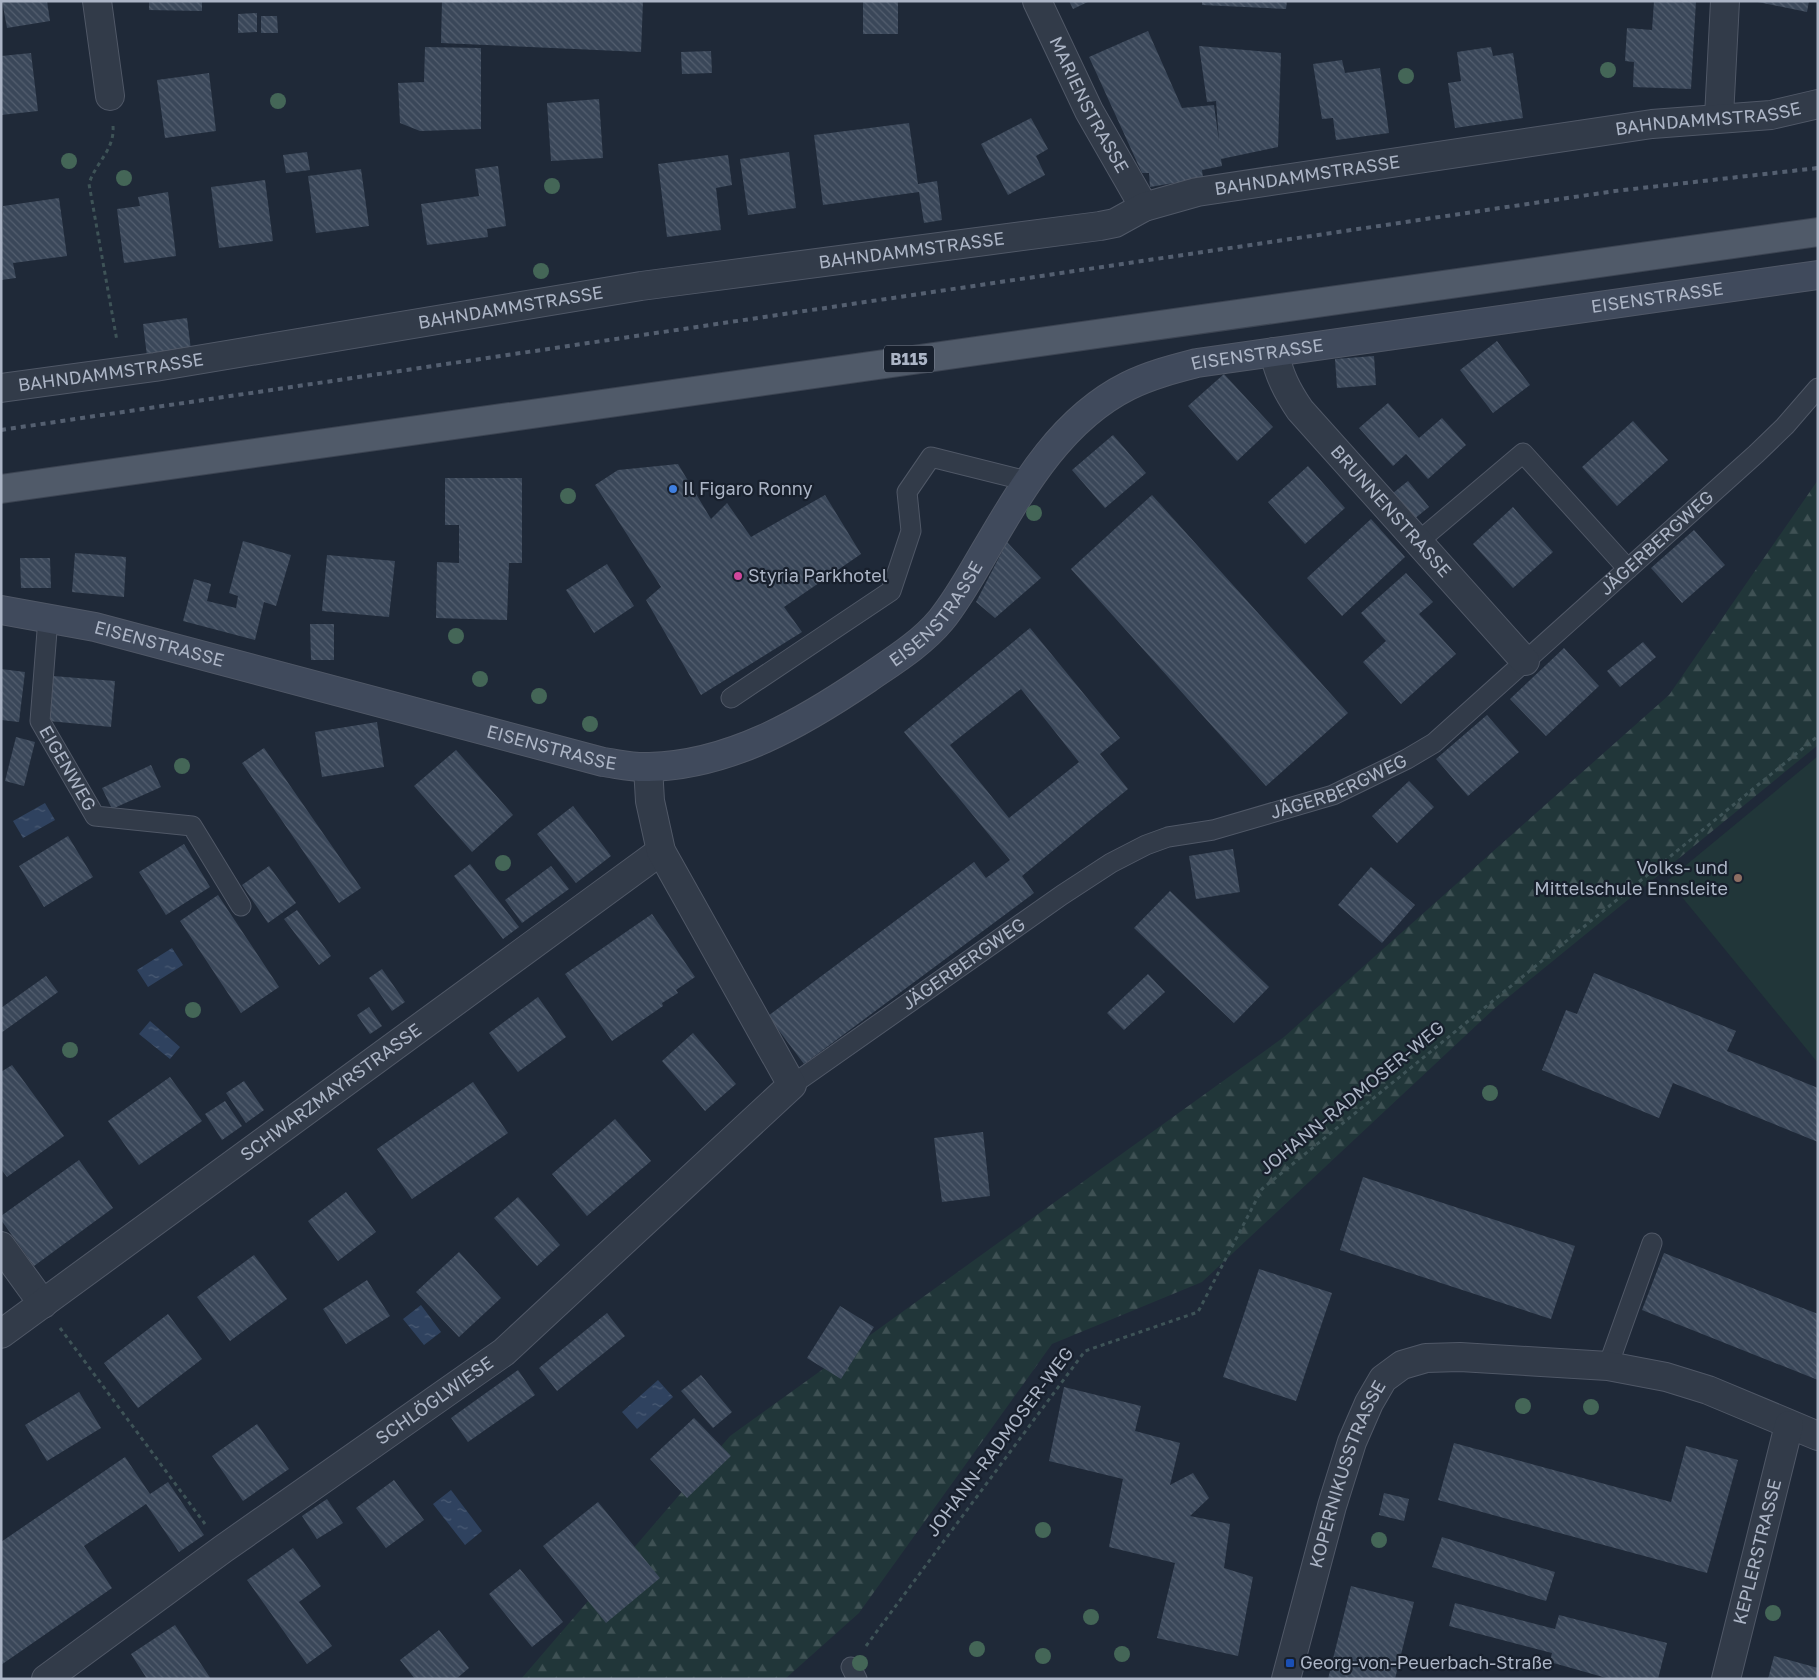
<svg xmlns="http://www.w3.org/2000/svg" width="1819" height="1680" viewBox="0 0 1819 1680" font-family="'Golos Text',sans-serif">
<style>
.forest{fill:url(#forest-firs)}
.pitch{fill:#213639}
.water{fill:url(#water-ripples)}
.building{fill:url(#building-back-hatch);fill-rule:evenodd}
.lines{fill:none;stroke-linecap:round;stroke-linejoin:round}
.lane-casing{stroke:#505867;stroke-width:21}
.street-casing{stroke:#505867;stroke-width:30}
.secondary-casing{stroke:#505867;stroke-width:30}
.primary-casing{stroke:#3c4452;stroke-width:30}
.path{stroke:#3e5357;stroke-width:3;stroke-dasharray:4 4;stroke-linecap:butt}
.lane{stroke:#323b49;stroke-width:19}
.street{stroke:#323b49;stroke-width:28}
.secondary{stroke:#404a5c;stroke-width:28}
.primary{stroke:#505a69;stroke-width:28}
.rail{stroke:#545f70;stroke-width:4;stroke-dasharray:5 5;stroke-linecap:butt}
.tree{fill:#446657}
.shop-dot{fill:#3f7fe0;stroke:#18202d;stroke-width:2}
.hotel-dot{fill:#d1479c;stroke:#18202d;stroke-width:2}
.education-dot{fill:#8d6e63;stroke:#18202d;stroke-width:2}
.transit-dot{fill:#1a4fb4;stroke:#18202d;stroke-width:2}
.labels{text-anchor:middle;stroke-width:4.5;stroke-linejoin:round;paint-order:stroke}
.shield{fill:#18202d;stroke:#808898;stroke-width:1}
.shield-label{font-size:16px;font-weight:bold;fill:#acb5c6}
.street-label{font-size:18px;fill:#acb5c6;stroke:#18202d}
.poi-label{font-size:18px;fill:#acb5c6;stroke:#18202d;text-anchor:start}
</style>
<defs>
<pattern id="forest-firs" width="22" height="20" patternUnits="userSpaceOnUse" patternTransform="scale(1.25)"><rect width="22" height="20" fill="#213639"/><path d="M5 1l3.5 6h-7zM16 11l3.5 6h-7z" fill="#3f5154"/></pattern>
<pattern id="water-ripples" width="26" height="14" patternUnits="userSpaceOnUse" patternTransform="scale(1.25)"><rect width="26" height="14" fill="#2f425f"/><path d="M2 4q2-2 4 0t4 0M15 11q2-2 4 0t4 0" fill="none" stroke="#4a5b74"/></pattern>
<pattern id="building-back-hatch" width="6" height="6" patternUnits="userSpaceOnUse" patternTransform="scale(1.25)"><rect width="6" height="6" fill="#3a4759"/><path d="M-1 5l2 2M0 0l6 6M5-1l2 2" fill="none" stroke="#545f6f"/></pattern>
</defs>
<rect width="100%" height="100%" fill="#1f2938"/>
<path class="forest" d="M1818 480V745L1495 1008 1202 1282 1052 1344 859 1613 785 1679H521L730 1436 1284 1037 1669 695Z"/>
<path class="pitch" d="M1818 756V1063L1668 880Z"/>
<path class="water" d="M45 803 55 820 23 838 13 821Z
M172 948 183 965 148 987 137 970Z
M150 1021 180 1047 170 1059 139 1034Z
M421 1305 441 1332 424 1345 403 1319Z
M658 1380 673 1397 637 1429 622 1412Z
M451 1490 482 1531 465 1545 433 1504Z"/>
<path class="building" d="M2 1H47L50 21 7 28Z
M149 1H202V11L149 10Z
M442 1H643L641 52 441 43Z
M863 1H898V34H863Z
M1069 1H1090L1073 9Z
M1202 1H1287L1286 9 1202 5Z
M1654 1H1696L1691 89 1633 87 1634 62 1625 61 1627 28 1652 30Z
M1753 1H1809L1807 12Z
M257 13V32L238 33V14Z
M261 16H277L278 33H261Z
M1148 31 1182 108 1214 105 1219 141 1216 101 1207 102 1199 46 1281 53 1278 147 1221 159 1222 166 1202 170 1203 178 1150 187 1149 173H1142L1089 57Z
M425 47 481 48V129L420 131 400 123 398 83 424 82Z
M1491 47 1493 56 1513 53 1523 118 1455 128 1448 83 1461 81 1457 52Z
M711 51 712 73 682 74 681 52Z
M31 53 38 111 1 115V56Z
M1342 60 1345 73 1380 68 1389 133 1336 140 1333 118 1322 119 1313 64Z
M209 73 216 131 165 138 157 80Z
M599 99 603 158 551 161 547 103Z
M1031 118 1048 149 1036 156 1045 175 1008 195 981 144Z
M909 123 918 184 937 181 942 220 924 223 919 192 823 205 814 135Z
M307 152 310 170 286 173 283 155Z
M789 152 796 208 748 215 740 159Z
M728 155 732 185 716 188 721 230 667 237 658 164Z
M498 166 506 226 487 229 488 237 427 245 421 204 479 196 475 169Z
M361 169 369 226 316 233 308 176Z
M265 180 273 241 219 248 211 187Z
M168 192 176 256 124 263 117 209 140 206 138 197Z
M59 198 67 256 13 263 16 278 1 280 3 206Z
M187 318 191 350 147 356 143 324Z
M1497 341 1530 385 1493 413 1460 370Z
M1374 356 1376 385 1337 388 1335 359Z
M1224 374 1273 427 1237 461 1188 406Z
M1388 403 1419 438 1442 418 1466 445 1428 479 1406 454 1393 466 1359 428Z
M1633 421 1668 460 1617 506 1582 467Z
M1113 435 1146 473 1105 508 1072 470Z
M678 464 711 519 727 503 751 537 825 495 861 554 784 607 802 632 701 695 646 600 661 587 595 485 618 470Z
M1308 466 1345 508 1305 544 1268 502Z
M445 478H522V563H509L507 620 436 618 437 562 459 563V525H445Z
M1408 481 1429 507 1414 519 1393 493Z
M1152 495 1348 713 1266 786 1071 569Z
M1513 507 1553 552 1513 588 1473 544Z
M1371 519 1405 557 1342 616 1307 578Z
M1694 530 1725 565 1682 603 1651 568Z
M243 541 291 555 276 606 264 602 255 640 183 621 194 579 211 584 207 601 236 608 238 596 229 593Z
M1007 542 1041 578 995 618 976 602Z
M75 553 126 557 124 597 72 592Z
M327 555 395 561 389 617 322 611Z
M20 558H50L51 588H21Z
M607 564 634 606 594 633 566 590Z
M1406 573 1433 602 1419 614 1456 654 1401 704 1363 662 1386 641 1361 613Z
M310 624H334V660H311Z
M1030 628 1120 738 1100 754 1128 789 1022 876 1034 893 804 1064 768 1016 974 862 986 878 1010 860 904 732ZM1021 689 1079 762 1009 818 950 745Z
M1643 642 1656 657 1620 687 1607 671Z
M1564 648 1599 686 1546 736 1510 699Z
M1 669 25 672 19 722 1 720Z
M53 676 115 681 111 727 49 721Z
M1487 715 1519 752 1468 796 1436 759Z
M377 722 384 767 322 777 315 732Z
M16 737 35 742 24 786 5 781Z
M264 748 361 888 339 903 242 763Z
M456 750 513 815 472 852 414 786Z
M151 765 161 787 112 809 102 788Z
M1409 781 1434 807 1397 843 1372 816Z
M573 806 611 856 576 883 537 834Z
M68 836 93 877 44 907 19 866Z
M184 844 210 887 166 915 139 872Z
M1233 849 1240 892 1196 899 1189 856Z
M470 864 519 927 503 939 454 876Z
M269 866 296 903 268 923 242 885Z
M551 866 569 889 522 923 505 900Z
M1371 867 1415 905 1382 943 1338 905Z
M1170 891 1269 987 1234 1023 1134 928Z
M218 895 279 987 241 1013 180 921Z
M297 910 331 956 319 965 284 919Z
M652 914 695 977 676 990 678 993 662 1003 663 1006 612 1041 565 974Z
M382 969 405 1002 392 1011 369 978Z
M1594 973 1736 1031 1727 1051 1818 1088V1142L1673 1083 1659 1118 1542 1070 1566 1010 1577 1014Z
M1148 974 1165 992 1124 1030 1107 1013Z
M46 976 58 992 1 1033V1008Z
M538 997 566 1037 518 1072 489 1033Z
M369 1007 382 1026 370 1034 357 1015Z
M693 1033 736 1084 705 1111 662 1061Z
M12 1065 64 1136 7 1177 1 1169V1072Z
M170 1077 202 1121 139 1165 108 1121Z
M244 1081 264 1110 246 1123 226 1093Z
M473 1082 508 1133 412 1199 377 1149Z
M225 1101 242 1126 222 1140 205 1114Z
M615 1119 651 1161 587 1216 552 1174Z
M983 1132 990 1196 942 1202 934 1138Z
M79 1160 113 1208 34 1266 1 1220V1216Z
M1363 1177 1575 1246 1551 1319 1340 1250Z
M346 1192 376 1232 338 1261 308 1221Z
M518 1197 560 1245 537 1266 494 1218Z
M459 1252 501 1298 459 1337 416 1292Z
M1664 1253 1818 1314V1380L1642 1310Z
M254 1255 287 1299 230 1341 197 1297Z
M1259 1269 1332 1293 1296 1401 1223 1377Z
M367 1280 390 1316 346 1344 323 1309Z
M840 1306 874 1327 841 1379 807 1358Z
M607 1313 625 1336 557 1391 539 1368Z
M168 1314 202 1359 138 1408 104 1363Z
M518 1370 535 1395 468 1442 451 1418Z
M701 1375 732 1412 713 1428 681 1391Z
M1064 1387 1141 1406 1135 1431 1180 1443 1170 1485 1193 1473 1209 1498 1190 1516 1230 1524 1224 1568 1253 1577 1238 1656 1157 1638 1175 1563 1109 1547 1123 1479 1049 1461Z
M79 1392 101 1428 47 1461 25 1425Z
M694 1418 731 1456 687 1498 650 1459Z
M257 1424 289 1469 243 1501 212 1456Z
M1454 1443 1671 1502 1686 1446 1738 1460 1707 1573 1438 1500Z
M125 1457 150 1494 168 1482 204 1535 179 1552 146 1504 84 1546 112 1588 1 1665V1542Z
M394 1480 424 1520 386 1548 356 1508Z
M1384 1493 1409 1499 1404 1521 1379 1515Z
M327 1499 343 1523 317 1539 302 1516Z
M598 1502 660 1578 606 1623 543 1546Z
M1442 1537 1555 1572 1546 1601 1432 1567Z
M293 1548 321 1586 299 1602 332 1646 307 1664 247 1580Z
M520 1569 563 1622 532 1647 489 1594Z
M1351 1586 1414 1602 1395 1679H1328Z
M1455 1603 1555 1629 1559 1615 1667 1643 1658 1679H1610L1550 1662 1552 1653 1449 1626Z
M175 1625 211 1679H147L131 1654Z
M439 1630 469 1668 456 1679H415L400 1660Z
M1774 1656 1818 1668V1679H1768Z"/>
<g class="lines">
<defs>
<g id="lane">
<path d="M1419 541 1523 453 1628 569"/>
<path id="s1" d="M48 618 40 721 95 816 192 826 241 906"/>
<path d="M731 698 891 591 911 531 907 492 931 457 1027 481"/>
<path id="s2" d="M792 1085 1062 895 1111 863 1146 845 1168 837 1213 830 1333 795 1407 759 1434 743 1756 454 1785 426 1818 388"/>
<path d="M1608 1366 1652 1243"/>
<path d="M851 1667 857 1679"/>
</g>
<g id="street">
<path d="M97 1 110 96"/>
<path id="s3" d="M1037 1 1089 111 1144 207"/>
<path d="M1719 117 1725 1"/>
<path id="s4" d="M1274 352C1279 375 1287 391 1300 410L1525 661"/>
<path id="s5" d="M1 388 155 367 641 286 1100 226 1115 223 1144 207 1197 192 1652 124 1771 115 1818 104"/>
<path d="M1 1246 43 1304"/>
<path id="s6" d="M1 1334 661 851"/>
<path id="s7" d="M46 1679 223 1549 504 1352 792 1085 661 851 650 801 648 767"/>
<path id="s8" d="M1286 1679 1332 1506 1352 1442 1369 1403 1383 1379 1402 1365 1426 1358 1460 1357 1608 1366 1666 1377 1708 1390 1818 1436"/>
<path id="s9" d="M1726 1679 1789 1425"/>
</g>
<g id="secondary">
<path id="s10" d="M1 610 95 627 603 762C618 764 634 768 649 767 730 765 802 723 867 679 893 661 921 644 941 620 959 598 973 571 988 546 1024 485 1062 419 1128 386 1150 375 1174 369 1197 363L1818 275"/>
</g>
<path id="primary" d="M1 489 1818 232"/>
</defs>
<use href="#lane" class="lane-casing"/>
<use href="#street" class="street-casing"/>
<use href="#secondary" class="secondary-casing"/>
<use href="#primary" class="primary-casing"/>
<path class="path" d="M113 126C115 150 95 163 89 184L117 341
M60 1328 205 1524
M866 1646 1085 1351 1198 1312 1262 1189 1818 736"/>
<use href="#lane" class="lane"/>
<use href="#street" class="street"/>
<use href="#secondary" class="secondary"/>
<use href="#primary" class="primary"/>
<path class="rail" d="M1 430 1615 191 1818 168"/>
</g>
<g class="tree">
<circle cx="1608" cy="70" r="8"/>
<circle cx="1406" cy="76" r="8"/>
<circle cx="278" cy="101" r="8"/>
<circle cx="69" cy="161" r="8"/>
<circle cx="124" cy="178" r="8"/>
<circle cx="552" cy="186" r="8"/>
<circle cx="541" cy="271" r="8"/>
<circle cx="568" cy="496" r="8"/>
<circle cx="1034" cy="513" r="8"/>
<circle cx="456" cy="636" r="8"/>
<circle cx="480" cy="679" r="8"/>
<circle cx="539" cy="696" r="8"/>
<circle cx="590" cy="724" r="8"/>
<circle cx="182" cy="766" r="8"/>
<circle cx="503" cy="863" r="8"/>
<circle cx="193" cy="1010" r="8"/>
<circle cx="70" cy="1050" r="8"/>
<circle cx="1490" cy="1093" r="8"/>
<circle cx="1523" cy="1406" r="8"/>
<circle cx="1591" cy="1407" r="8"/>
<circle cx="1043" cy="1530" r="8"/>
<circle cx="1379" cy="1540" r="8"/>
<circle cx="1773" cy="1613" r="8"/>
<circle cx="1091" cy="1617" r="8"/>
<circle cx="977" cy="1649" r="8"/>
<circle cx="1122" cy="1654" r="8"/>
<circle cx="1043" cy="1656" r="8"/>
<circle cx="860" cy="1663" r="8"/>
</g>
<circle class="shop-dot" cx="673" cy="489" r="5"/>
<circle class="hotel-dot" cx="738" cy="576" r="5"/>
<circle class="education-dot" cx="1738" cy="878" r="5"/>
<rect class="transit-dot" x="1285" y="1658" width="10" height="10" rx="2.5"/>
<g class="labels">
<rect class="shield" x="884" y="345.5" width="50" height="27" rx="4"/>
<g class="shield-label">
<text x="909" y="365">B115</text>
</g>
<g class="street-label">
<text dy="6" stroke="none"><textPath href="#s3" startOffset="116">MARIENSTRASSE</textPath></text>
<text dy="6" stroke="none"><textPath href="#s5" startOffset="1731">BAHNDAMMSTRASSE</textPath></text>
<text dy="6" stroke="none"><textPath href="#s5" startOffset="1326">BAHNDAMMSTRASSE</textPath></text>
<text dy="6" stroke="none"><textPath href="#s5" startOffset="921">BAHNDAMMSTRASSE</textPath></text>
<text dy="6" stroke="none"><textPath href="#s10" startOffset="1842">EISENSTRASSE</textPath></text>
<text dy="6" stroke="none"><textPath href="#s5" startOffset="516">BAHNDAMMSTRASSE</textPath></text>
<text dy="6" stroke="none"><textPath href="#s10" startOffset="1438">EISENSTRASSE</textPath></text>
<text dy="6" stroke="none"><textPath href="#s5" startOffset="111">BAHNDAMMSTRASSE</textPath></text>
<text dy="6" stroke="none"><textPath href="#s4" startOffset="200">BRUNNENSTRASSE</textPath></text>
<text dy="6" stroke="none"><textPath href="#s2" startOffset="1035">JÄGERBERGWEG</textPath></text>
<text dy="6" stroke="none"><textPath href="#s10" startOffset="1002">EISENSTRASSE</textPath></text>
<text dy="6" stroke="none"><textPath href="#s10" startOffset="162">EISENSTRASSE</textPath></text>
<text dy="6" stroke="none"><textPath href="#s10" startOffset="568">EISENSTRASSE</textPath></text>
<text dy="6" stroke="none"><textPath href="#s1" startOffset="158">EIGENWEG</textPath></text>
<text dy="6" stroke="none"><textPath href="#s2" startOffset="630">JÄGERBERGWEG</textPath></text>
<text dy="6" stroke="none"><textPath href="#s2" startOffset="210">JÄGERBERGWEG</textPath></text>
<text dy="6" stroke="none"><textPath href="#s6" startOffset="409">SCHWARZMAYRSTRASSE</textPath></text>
<text transform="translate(1352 1098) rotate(-39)" y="6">JOHANN-RADMOSER-WEG</text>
<text dy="6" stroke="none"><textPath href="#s7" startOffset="478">SCHLÖGLWIESE</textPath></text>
<text transform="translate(1000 1442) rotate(-53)" y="6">JOHANN-RADMOSER-WEG</text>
<text dy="6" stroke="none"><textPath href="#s8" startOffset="214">KOPERNIKUSSTRASSE</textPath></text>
<text dy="6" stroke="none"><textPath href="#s9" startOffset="131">KEPLERSTRASSE</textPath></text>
</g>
<g class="poi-label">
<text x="683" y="495">Il Figaro Ronny</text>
<text x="748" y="582">Styria Parkhotel</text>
<text x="1728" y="874" text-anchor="end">Volks- und<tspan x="1728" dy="21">Mittelschule Ennsleite</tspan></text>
<text x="1300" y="1669">Georg-von-Peuerbach-Straße</text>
</g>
</g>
<rect width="1819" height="1680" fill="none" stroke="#acb5c6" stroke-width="5"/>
</svg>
